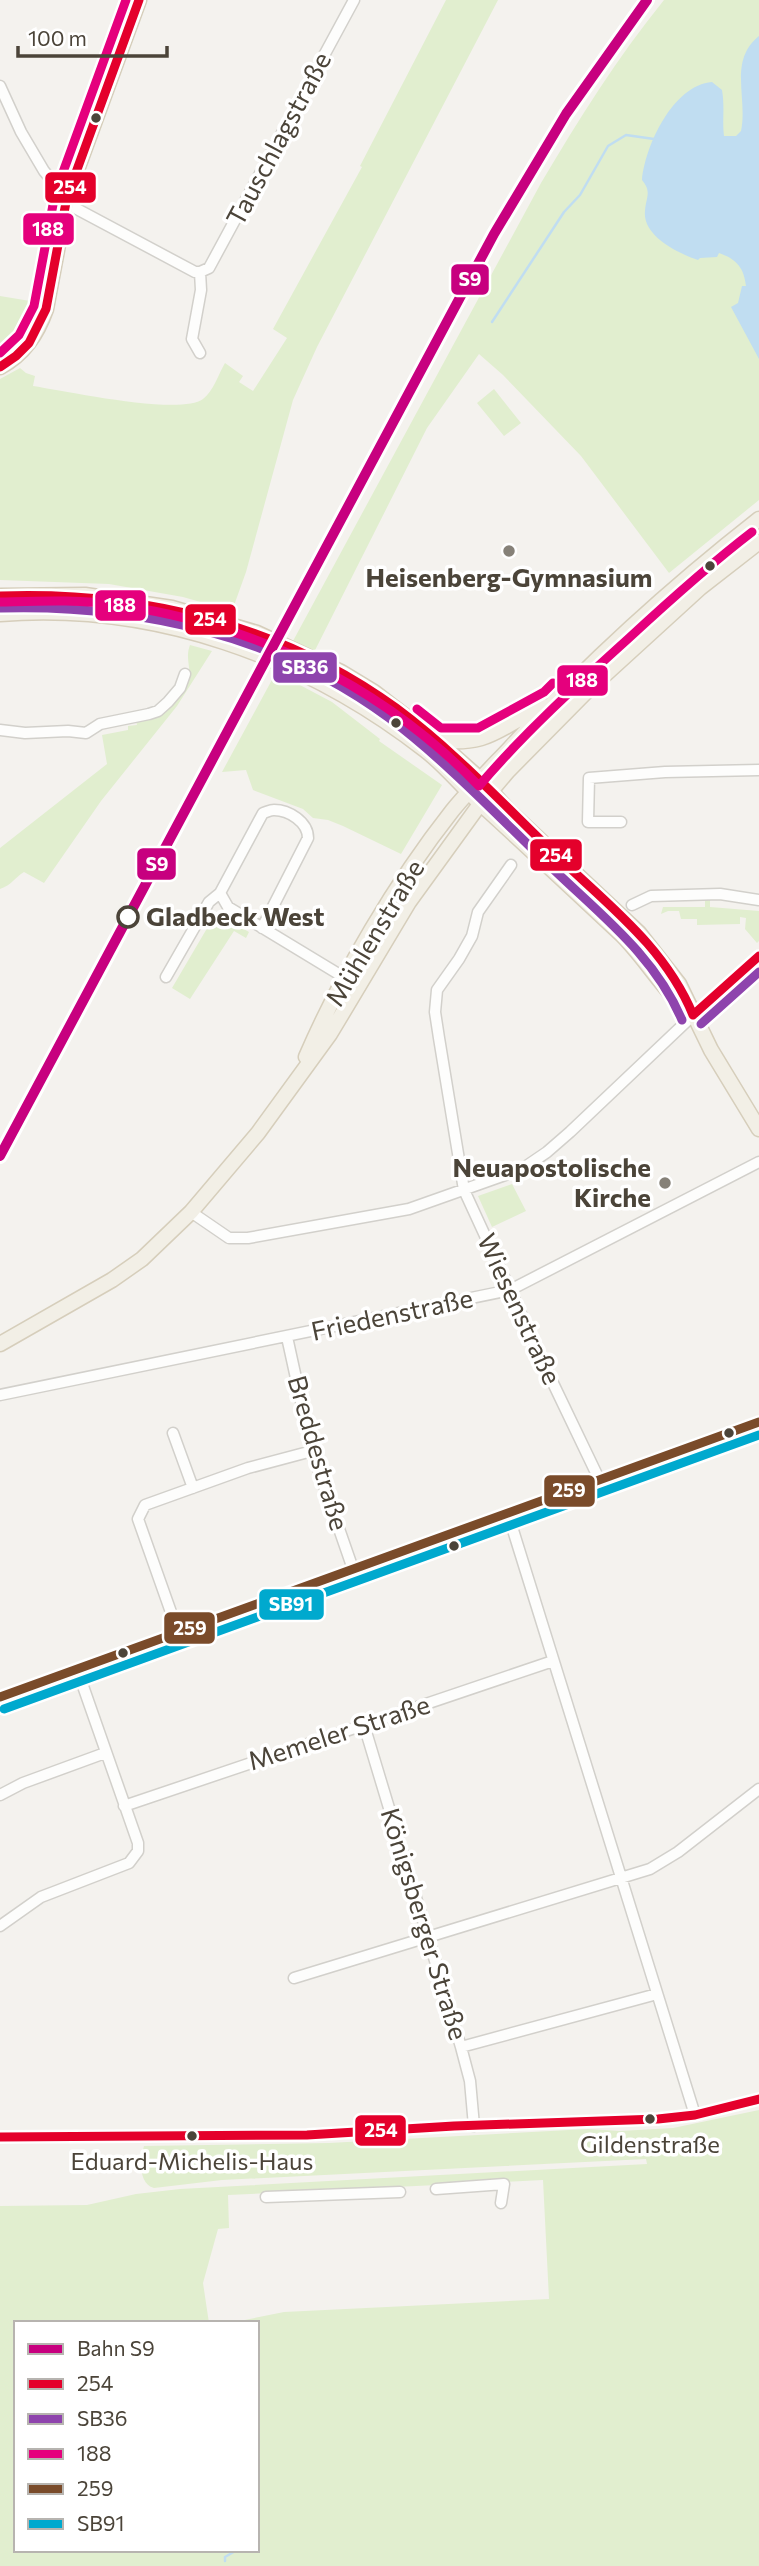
<svg xmlns="http://www.w3.org/2000/svg" width="759" height="2566" viewBox="0 0 759 2566" font-family="Commissioner,sans-serif">
<style>
.green{fill:#e1eecf;fill-rule:evenodd}
.water{fill:#c0ddf1}
.lines{fill:none;stroke-linecap:round;stroke-linejoin:round}
.stream{stroke:#c0ddf1;stroke-width:2.5}
.minor-casing{stroke:#d2d0cb;stroke-width:13}
.major-casing{stroke:#d6cebb;stroke-width:17}
.minor{stroke:#fdfdfc;stroke-width:10}
.major{stroke:#f2efe6;stroke-width:14}
.bus-1-casing{stroke:#fff;stroke-width:14}
.bus-2-casing{stroke:#fff;stroke-width:14}
.bus-3-casing{stroke:#fff;stroke-width:14}
.bus-4-casing{stroke:#fff;stroke-width:14}
.bus-5-casing{stroke:#fff;stroke-width:14}
.bus-1{stroke:#e4002b;stroke-width:9}
.bus-2{stroke:#8e44ad;stroke-width:9}
.bus-3{stroke:#e5007d;stroke-width:9}
.bus-4{stroke:#7a4b2a;stroke-width:9}
.bus-5{stroke:#00a9ce;stroke-width:9}
.rail-1-casing{stroke:#fff;stroke-width:16}
.rail-1{stroke:#c7007f;stroke-width:10}
.bus-dot{fill:#4b4439;stroke:#fff;stroke-width:2.5}
.poi-dot{fill:#868178;stroke:#fff;stroke-width:2.5}
.stop-dot{fill:#fff;stroke:#4b4439;stroke-width:3.5}
.labels{text-anchor:middle;stroke-width:7;stroke-linejoin:round;paint-order:stroke}
.bus-label{font-size:24px;fill:#4b4439;stroke:#fff}
.street-label{font-size:26px;fill:#4b4439;stroke:#fff}
.poi-label{font-size:26px;font-weight:bold;fill:#4b4439;stroke:#fff}
.stop-label{font-size:26px;font-weight:bold;fill:#4b4439;stroke:#fff;text-anchor:start}
.line-badge{stroke:#fff;stroke-width:2.5}
.badge-label{font-size:19px;text-anchor:middle;font-weight:bold;fill:#fff}
</style>
<rect width="100%" height="100%" fill="#f4f2ee"/>
<path class="green" d="M446 0H498L317 347 293 400 246 572 232 611 183 597 109 584 0 580V379L20 368 26 373 35 376 33 386C66 391 180 416 203 399 213 392 219 373 225 363L243 376 239 382 253 391 287 338 273 329 362 167 360 166Z
M664 0H759V500L669 573 581 456 503 375 479 354 427 428 298 684 332 702 380 739 379 741 442 785 401 854 343 826 328 820 313 818 303 809 253 790 246 770 222 772 541 183C579 119 617 58 664 0Z
M0 296 36 302 23 327 0 345Z
M494 389 521 423 504 436 477 403Z
M190 645 212 651 177 706 101 801 44 883 24 872C14 878 12 885 0 889V848L107 764 102 735 128 730V726L137 725 136 721C161 716 183 704 189 677 191 667 185 658 190 645Z
M705 899H710V907L759 911V941L757 943 745 929 746 918 740 917V924L697 925V919H681L679 911H668L661 914 663 907H705Z
M216 913 249 932 246 938 234 931 190 999 172 988Z
M512 1184 526 1211 492 1227 478 1196Z
M759 2110V2566H0V2206L87 2205 136 2194 180 2189 647 2164 646 2159 222 2180 154 2188C138 2183 140 2160 144 2146L329 2143 588 2129 620 2131 673 2128ZM543 2180 549 2299 284 2312 230 2323H257V2550H16V2323H209L203 2283 218 2229 229 2228 228 2195Z"/>
<path class="water" d="M759 36V359L731 307 738 303 742 286H746C744 267 736 259 719 253L717 257 700 258 698 260C679 254 642 236 645 211 646 197 652 192 642 180 645 146 673 85 712 82L722 90C725 108 722 120 724 136H736L741 131C748 98 728 61 759 36Z"/>
<g class="lines">
<path class="stream" d="M492 322 564 212 580 195 608 146 626 135 654 139
M225 2561V2557L237 2550"/>
<defs>
<path id="minor" d="M0 86 21 132 44 171 75 208 195 272H200
M200 272 209 268 354 0
M200 272 201 290 192 339 200 353
M0 730 25 733 68 731 86 733 100 724 149 714 158 711 168 702 180 688 185 674
M621 822H588L589 778 665 772 759 770
M511 865 478 912 472 936 459 959 437 990 435 1012 439 1038 464 1190 552 1381 599 1479
M220 893 228 907 360 987
M632 905 651 896 720 894 759 900
M166 977 209 902 220 893 263 813C267 812 270 810 274 810 289 810 308 822 308 838L262 928
M191 1212 229 1238H248L409 1209 522 1169 547 1152 570 1132 705 1004 759 956
M287 1337 312 1451 353 1569
M0 1395 510 1290 759 1162
M173 1433 193 1488
M508 1514 695 2115
M178 1632 138 1519 145 1505 248 1468 312 1451
M0 1697 759 1422
M364 1725 461 2047 470 2081 474 2126
M0 1795 23 1783 105 1753
M124 1806 553 1661
M0 1926 41 1897 129 1863 138 1851V1843L77 1669
M294 1978 650 1869 678 1852 759 1789
M461 2047 657 1994
M0 2137 307 2135 454 2126 658 2119 695 2115 759 2099
M436 2189 504 2184 501 2203
M266 2197 400 2192"/>
<path id="major" d="M0 355 21 343
M0 367C24 354 37 334 46 309L67 197 139 0
M0 596 85 595 172 608 257 633 341 672 374 692 436 740 480 779 509 811 639 933 679 984 711 1050 759 1129
M0 614C154 602 304 656 425 750 446 766 462 787 482 805 529 848 575 891 622 935 647 960 665 993 692 1014
M436 740C490 747 499 727 544 706
M306 1057C342 974 396 882 452 811 470 789 490 769 509 749 588 663 667 591 759 519
M0 1344 112 1280 142 1259 191 1212 258 1133 330 1034 409 902 480 804 508 771 586 692 700 588 759 542"/>
</defs>
<use href="#minor" class="minor-casing"/>
<use href="#major" class="major-casing"/>
<use href="#minor" class="minor"/>
<use href="#major" class="major"/>
<defs>
<path id="bus-1" d="M0 367 16 356 29 343 46 309 67 197 139 0
M0 596C140 591 281 624 396 708 454 751 504 805 556 855 608 905 665 947 693 1015
M693 1015 759 956
M0 2137 307 2135 454 2126 658 2119 695 2115 759 2099"/>
<path id="bus-2" d="M0 608C138 604 277 635 389 718 447 762 497 815 549 865 598 913 654 954 682 1020
M701 1024 759 972"/>
<path id="bus-3" d="M0 353 19 335 34 306 55 194 126 0
M0 602C39 601 79 599 118 605 257 625 381 685 479 786 525 732 577 685 629 638 669 601 709 565 752 532
M417 709 441 728H478L544 692 553 683"/>
<path id="bus-4" d="M0 1697 759 1422"/>
<path id="bus-5" d="M4 1709 759 1435"/>
</defs>
<use href="#bus-1" class="bus-1-casing"/>
<use href="#bus-2" class="bus-2-casing"/>
<use href="#bus-3" class="bus-3-casing"/>
<use href="#bus-4" class="bus-4-casing"/>
<use href="#bus-5" class="bus-5-casing"/>
<use href="#bus-1" class="bus-1"/>
<use href="#bus-2" class="bus-2"/>
<use href="#bus-3" class="bus-3"/>
<use href="#bus-4" class="bus-4"/>
<use href="#bus-5" class="bus-5"/>
<defs>
<path id="rail-1" d="M0 1156 494 234 566 114 647 0"/>
</defs>
<use href="#rail-1" class="rail-1-casing"/>
<use href="#rail-1" class="rail-1"/>
</g>
<g class="bus-dot">
<circle cx="96" cy="118" r="6"/>
<circle cx="710" cy="566" r="6"/>
<circle cx="396" cy="723" r="6"/>
<circle cx="729" cy="1433" r="6"/>
<circle cx="454" cy="1546" r="6"/>
<circle cx="123" cy="1653" r="6"/>
<circle cx="650" cy="2119" r="6"/>
<circle cx="192" cy="2136" r="6"/>
</g>
<g class="poi-dot">
<circle cx="509" cy="551" r="7"/>
<circle cx="665" cy="1183" r="7"/>
</g>
<circle class="stop-dot" cx="128" cy="917" r="10"/>
<g class="labels">
<g class="bus-label">
<text x="650" y="2153">Gildenstraße</text>
<text x="192" y="2170">Eduard-Michelis-Haus</text>
</g>
<g class="street-label">
<text transform="translate(279 139) rotate(-62)" y="9">Tauschlagstraße</text>
<text transform="translate(375 933) rotate(-59)" y="9">Mühlenstraße</text>
<text transform="translate(519 1309) rotate(65)" y="9">Wiesenstraße</text>
<text transform="translate(392 1315) rotate(-12)" y="9">Friedenstraße</text>
<text transform="translate(318 1453) rotate(74)" y="9">Breddestraße</text>
<text transform="translate(339 1733) rotate(-18)" y="9">Memeler Straße</text>
<text transform="translate(424 1924) rotate(73)" y="9">Königsberger Straße</text>
</g>
<g class="poi-label">
<text x="509" y="587">Heisenberg-Gymnasium</text>
<text x="651" y="1177" text-anchor="end">Neuapostolische<tspan x="651" dy="30">Kirche</tspan></text>
</g>
<g class="stop-label">
<text x="146" y="926">Gladbeck West</text>
</g>
</g>
<g class="line-badge">
<rect x="44" y="171" width="53" height="33" rx="7" fill="#e4002b"/>
<rect x="22" y="212" width="53" height="34" rx="7" fill="#e5007d"/>
<rect x="450" y="263" width="40" height="33" rx="7" fill="#c7007f"/>
<rect x="94" y="589" width="53" height="33" rx="7" fill="#e5007d"/>
<rect x="184" y="603" width="53" height="33" rx="7" fill="#e4002b"/>
<rect x="272" y="651" width="66" height="33" rx="7" fill="#8e44ad"/>
<rect x="556" y="664" width="53" height="33" rx="7" fill="#e5007d"/>
<rect x="529" y="838" width="54" height="34" rx="7" fill="#e4002b"/>
<rect x="136" y="847" width="41" height="34" rx="7" fill="#c7007f"/>
<rect x="543" y="1474" width="53" height="34" rx="7" fill="#7a4b2a"/>
<rect x="258" y="1588" width="67" height="33" rx="7" fill="#00a9ce"/>
<rect x="163" y="1611" width="53" height="34" rx="7" fill="#7a4b2a"/>
<rect x="354" y="2114" width="53" height="33" rx="7" fill="#e4002b"/>
</g>
<g class="badge-label">
<text x="70" y="194">254</text>
<text x="48" y="236">188</text>
<text x="470" y="286">S9</text>
<text x="120" y="612">188</text>
<text x="210" y="626">254</text>
<text x="305" y="674">SB36</text>
<text x="582" y="687">188</text>
<text x="556" y="862">254</text>
<text x="157" y="871">S9</text>
<text x="569" y="1497">259</text>
<text x="291" y="1611">SB91</text>
<text x="190" y="1635">259</text>
<text x="381" y="2137">254</text>
</g>
<rect x="14" y="2321" width="245" height="231" fill="#ffffff" stroke="#b7b4b0" stroke-width="2"/>
<rect x="28" y="2344" width="35" height="10" fill="#c7007f" stroke="#b7b4b0" stroke-width="2"/>
<text x="77" y="2356" font-size="21" fill="#4b4439">Bahn S9</text>
<rect x="28" y="2379" width="35" height="10" fill="#e4002b" stroke="#b7b4b0" stroke-width="2"/>
<text x="77" y="2391" font-size="21" fill="#4b4439">254</text>
<rect x="28" y="2414" width="35" height="10" fill="#8e44ad" stroke="#b7b4b0" stroke-width="2"/>
<text x="77" y="2426" font-size="21" fill="#4b4439">SB36</text>
<rect x="28" y="2449" width="35" height="10" fill="#e5007d" stroke="#b7b4b0" stroke-width="2"/>
<text x="77" y="2461" font-size="21" fill="#4b4439">188</text>
<rect x="28" y="2484" width="35" height="10" fill="#7a4b2a" stroke="#b7b4b0" stroke-width="2"/>
<text x="77" y="2496" font-size="21" fill="#4b4439">259</text>
<rect x="28" y="2519" width="35" height="10" fill="#00a9ce" stroke="#b7b4b0" stroke-width="2"/>
<text x="77" y="2531" font-size="21" fill="#4b4439">SB91</text>
<path d="M18 46v10h149v-10" fill="none" stroke="#4b4439" stroke-width="3.5"/>
<text x="28" y="46" font-size="21" fill="#4b4439" stroke="#ffffff" stroke-width="5" paint-order="stroke">100 m</text>
</svg>
